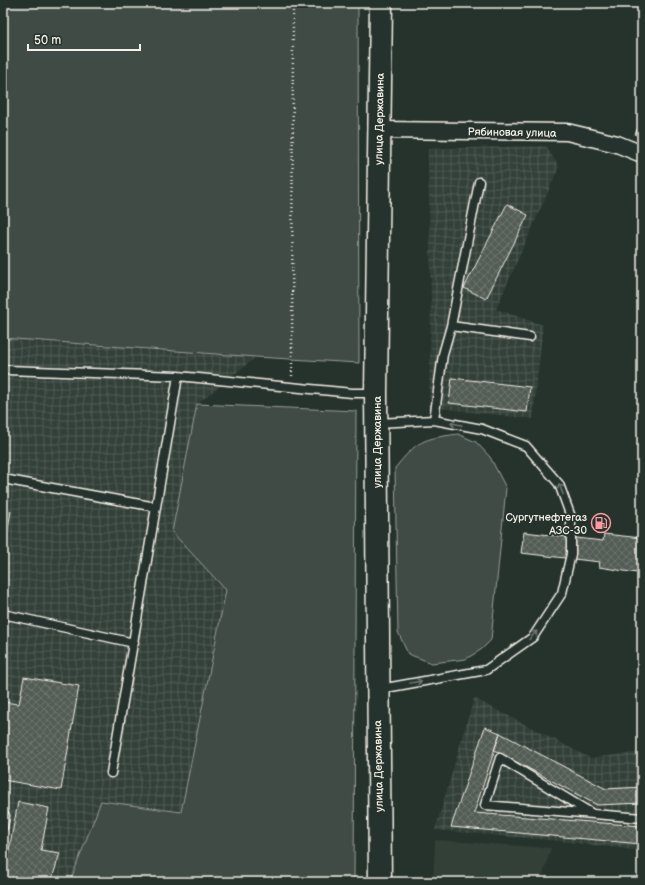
<svg xmlns="http://www.w3.org/2000/svg" width="645" height="885" viewBox="0 0 645 885" font-family="'Balsamiq Sans',sans-serif">
<style>
.built{fill:#333f39}
.industrial{fill:url(#industrial-grid)}
.green{fill:#414b45;stroke:#9a9e96}
.building{fill:url(#building-cross-hatch);stroke:#f4f1e8}
.lines{fill:none;stroke-linecap:round;stroke-linejoin:round}
.lane-casing{stroke:#f4f1e8;stroke-width:11}
.street-casing{stroke:#f4f1e8;stroke-width:19}
.primary-casing{stroke:#f4f1e8;stroke-width:25}
.path{stroke:#f4f1e8;stroke-width:2.5;stroke-dasharray:1 3;stroke-linecap:butt}
.lane{stroke:#26332d;stroke-width:8}
.street{stroke:#26332d;stroke-width:16}
.primary{stroke:#26332d;stroke-width:22}
.oneway{stroke:#6e766e}
.labels{text-anchor:middle;stroke-width:3.5;stroke-linejoin:round;paint-order:stroke}
.street-label{font-size:11px;fill:#f4f1e8;stroke:#26332d}
.poi-label{font-size:11px;fill:#f4f1e8;stroke:#26332d;text-anchor:end}
</style>
<defs>
<pattern id="industrial-grid" width="8" height="8" patternUnits="userSpaceOnUse"><rect width="8" height="8" fill="#333f39"/><path d="M0 4h8M4 0v8" fill="none" stroke="#515b56"/></pattern>
<pattern id="building-cross-hatch" width="8" height="8" patternUnits="userSpaceOnUse"><rect width="8" height="8" fill="#525c55"/><path d="M0 0l8 8M0 8l8-8" fill="none" stroke="#6c746d"/></pattern>
</defs>
<rect width="100%" height="100%" fill="#26332d"/>
<filter id="ink" filterUnits="userSpaceOnUse"><feTurbulence type="fractalNoise" baseFrequency=".025" numOctaves="2"/><feDisplacementMap in="SourceGraphic" scale="8" xChannelSelector="R" yChannelSelector="G"/><feConvolveMatrix kernelMatrix="1 2 1 2 8 2 1 2 1" color-interpolation-filters="sRGB"/></filter>
<g filter="url(#ink)">
<path class="built" d="M435 840 551 848 541 882H433Z"/>
<path class="industrial" d="M546 146 559 167 496 309 543 325 533 419 429 407 431 301 428 149Z
M3 338 256 357 197 404 172 532 226 590 181 812 101 801 70 882H3Z
M474 698 590 758 642 752V851L561 841 435 830Z"/>
<path class="green" d="M3 3H358L359 363 256 357 3 338Z
M197 404 356 411 354 882H70L101 801 181 812 226 590 172 532Z
M458 434 476 442 490 457 506 488 491 640 482 649 466 659 432 663 408 654 398 632 395 468C418 440 422 439 458 434Z"/>
<path class="building" d="M642 120V138L635 134Z
M507 204 528 215 486 299 464 288Z
M452 378 530 387 527 412 449 403Z
M3 509 11 511 3 559Z
M524 532 603 541 604 534 642 538 637 573 599 567 600 562 521 553Z
M24 677 79 686 61 790 3 780 8 753 3 752V702L19 704Z
M485 727 500 733 474 813 642 826V844L451 827Z
M500 733 606 789 642 787V803L597 805 494 750Z
M18 802 49 808 41 850 60 853 51 882H3Z"/>
<g class="lines">
<defs>
<path id="lane" d="M451 326 479 182
M6 370 178 376 352 393H375
M434 420 443 354 451 326 530 337
M378 423 434 420 482 429 526 446 559 484 571 517V554L562 593 533 637 486 670 380 689
M3 479 156 507 178 376
M3 614 134 643
M111 773 156 507
M591 813 500 758 485 805 642 818
M3 815 5 816 3 827"/>
<path id="street" d="M379 130 567 132 617 144 642 154"/>
<path id="primary" d="M380 882 376 393 381 3"/>
</defs>
<use href="#lane" class="lane-casing"/>
<use href="#street" class="street-casing"/>
<use href="#primary" class="primary-casing"/>
<path class="path" d="M292 376 293 3"/>
<use href="#lane" class="lane"/>
<use href="#street" class="street"/>
<use href="#primary" class="primary"/>
</g>
<defs><path id="oneway-shaft" d="M-6 0H5M1.5-3L5.5 0L1.5 3" fill="none" stroke-width="1.6" stroke-linecap="round" stroke-linejoin="round"/></defs>
<g class="oneway">
<use href="#oneway-shaft" transform="translate(456 424) rotate(-169)"/>
<use href="#oneway-shaft" transform="translate(561 489) rotate(-111)"/>
<use href="#oneway-shaft" transform="translate(533 635) rotate(-48)"/>
<use href="#oneway-shaft" transform="translate(416 682) rotate(-10)"/>
</g>
</g>
<defs>
<symbol id="fuel-ring" viewBox="-11 -11 22 22"><circle r="9.5" fill="#26332d" stroke="#ff9aa2" stroke-width="1.5"/><path d="M-5.5-6h7V0h2V4h1.3V-2.5L3-4.5l.8-.8L6-3V5H2.5V1h-1V6h-7ZM-4.2-4.7v3.2H.2V-4.7Z" fill="#ff9aa2"/></symbol>
</defs>
<g fill-rule="evenodd">
<use href="#fuel-ring" x="590" y="512" width="22" height="22"/>
</g>
<g class="labels">
<g class="street-label">
<text transform="translate(379 119) rotate(-89)" y="4">улица Державина</text>
<text transform="translate(512 132) rotate(1)" y="4">Рябиновая улица</text>
<text transform="translate(377 442) rotate(-90)" y="4">улица Державина</text>
<text transform="translate(378 766) rotate(-91)" y="4">улица Державина</text>
</g>
<g class="poi-label">
<text x="587" y="521">Сургутнефтегаз<tspan x="587" dy="13">АЗС-30</tspan></text>
</g>
</g>
<rect width="645" height="885" fill="none" stroke="#26332d" stroke-width="16"/>
<rect x="8" y="8" width="629" height="869" fill="none" stroke="#f4f1e8" stroke-width="1.5" filter="url(#ink)"/>
<path d="M28 44v6h112v-6" fill="none" stroke="#f4f1e8" stroke-width="2"/>
<text x="34" y="44" font-size="12" fill="#f4f1e8" stroke="#26332d" stroke-width="3" paint-order="stroke">50 m</text>
</svg>
